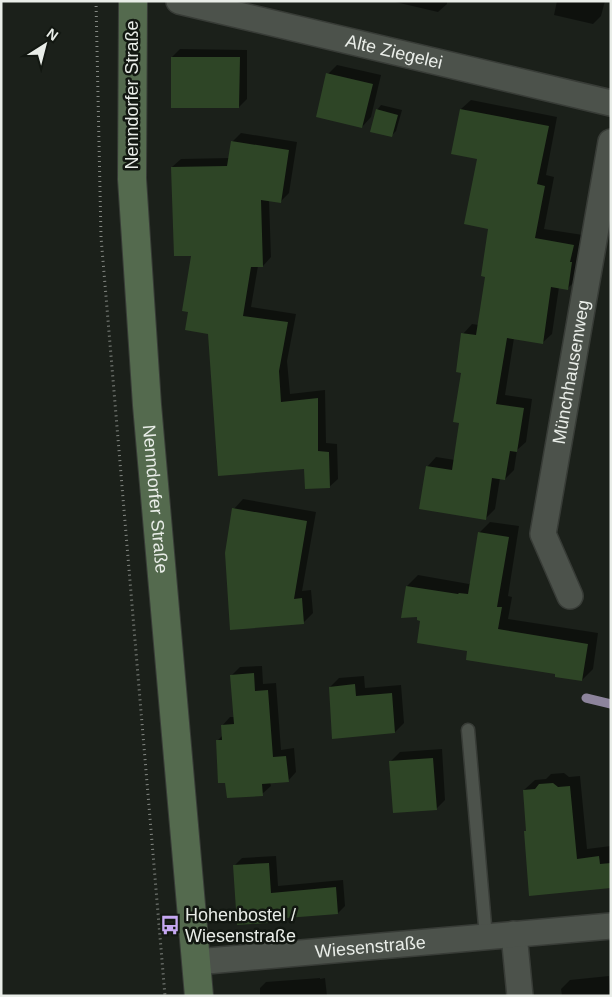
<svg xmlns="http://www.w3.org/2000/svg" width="612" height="997" viewBox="0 0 612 997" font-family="Arial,sans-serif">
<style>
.shadow{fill:#0007}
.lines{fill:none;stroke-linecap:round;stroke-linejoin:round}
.stream{stroke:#8d849c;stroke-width:9}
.building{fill:#2e4526}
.service-casing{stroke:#383c37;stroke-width:15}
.minor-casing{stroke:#383c37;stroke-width:28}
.secondary-casing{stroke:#383c37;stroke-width:30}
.path{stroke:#848883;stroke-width:3;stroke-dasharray:1 4;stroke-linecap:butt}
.service{stroke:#4c524b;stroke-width:12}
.minor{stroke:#4c524b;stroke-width:25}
.secondary{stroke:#546a4e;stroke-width:28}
.labels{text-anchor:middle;stroke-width:5;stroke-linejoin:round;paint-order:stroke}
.street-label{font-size:18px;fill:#e9ede8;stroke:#121711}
.poi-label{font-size:18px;fill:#e9ede8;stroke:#121711;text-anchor:start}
</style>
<rect width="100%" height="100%" fill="#1b201a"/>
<path class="shadow" d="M391 1H447V4L438 12Z
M557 1H605L601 16 593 24 554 15Z
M180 49 247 50V99L239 107 172 57Z
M337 65 381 75 371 117 362 127 328 74Z
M471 100 557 117 546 175 554 177 544 229 583 235 579 253H581L577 279 568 288 559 287 552 334 542 343 514 338 505 395 532 399 526 442 517 450 514 470 505 479 500 478 495 509 485 519 427 467 436 457 455 460 460 422 463 334 472 324 479 325 487 276 489 228 478 158 452 153 461 109Z
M381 105 402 110 396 131 392 135 377 110Z
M241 133 297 142 289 193 280 202 269 200 271 257 263 266H258L251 307 296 314 287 361 290 394 325 390 326 443 337 444 338 479 329 487 305 467 209 333 189 311 192 254 172 167 181 159 230 158 232 142Z
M243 499 316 512 302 591 311 590 313 613 304 622 234 509Z
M490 522 519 526 508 596 512 597 508 619 598 633 593 669 582 680 469 650 422 620 407 586 418 575 469 584 471 582 479 533Z
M262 666 263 684 276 683 281 750 294 748 296 772 288 781 270 782 271 786 262 794 217 741 223 735 222 726 230 717H235L232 675 240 667Z
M364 676 365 688 401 685 404 723 395 732 330 687 339 678Z
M442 749 445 800 436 809 390 762 400 752Z
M564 773 569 777 580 776 587 849 611 846V886L527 830 524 790 535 780 546 779 551 774Z
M276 856 278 886 343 880 345 906 338 913 275 918 272 920 234 866 242 858Z
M609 976 611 996H562L561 989 570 980Z
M320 978V979L325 978 327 996H260V988L266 982Z"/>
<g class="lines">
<path class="stream" d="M586 698 611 704"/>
</g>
<path class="building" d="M171 57H240L239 108H171Z
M326 73 373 84 362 128 316 117Z
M376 109 398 115 392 137 370 132Z
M460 109 549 126 537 184 545 186 535 238 574 245 570 262H572L568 290 551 287 543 344 507 338 496 404 524 408 517 452 510 451 505 480 492 478 486 520 419 509 426 466 452 470 459 423 453 422 461 373 456 372 461 333 476 335 485 277 481 276 488 229 464 224 477 159 451 154Z
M231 141 289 150 281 203 261 200 263 267H251L243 316 288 322 279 371 281 402 318 398V451L329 452 330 488 305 489 304 469 218 476 208 334 185 330 188 312 182 311 191 256H174L171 167 227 166Z
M232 508 307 521 294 599 302 598 304 624 230 630 225 553Z
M478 532 509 537 497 607H502L498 629 588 644 582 681 555 677V674L466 660 467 651 417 643 420 621 417 620V617L401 618 406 586 458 594 459 593 468 594Z
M254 673 255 691 268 690 273 757 286 756 289 782 262 784 263 796 227 798 225 783H218L216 740H222L221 725 234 724 230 675Z
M355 684 356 696 392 693 395 733 332 739 329 687Z
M433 758 437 810 393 813 389 761Z
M553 783 558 787 570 786 577 859 599 856 600 864 611 863V888L529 896 524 831H526L523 790 535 789 539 784Z
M269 863 271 893 336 887 338 914 273 919V922H269V923L237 925 233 865Z"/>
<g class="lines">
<defs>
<path id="service" d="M468 730 486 937"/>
<g id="minor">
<path id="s1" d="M179 1 611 103"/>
<path id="s2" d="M570 596 543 534 611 142"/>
<path d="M514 934 520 996"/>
<path id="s3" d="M196 962 611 926"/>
</g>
<g id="secondary">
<path id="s4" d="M133 1 132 179 147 405 199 996"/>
</g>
</defs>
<use href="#service" class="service-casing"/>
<use href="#minor" class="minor-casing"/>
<use href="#secondary" class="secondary-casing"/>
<path class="path" d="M96 1 101 237 165 996"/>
<use href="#service" class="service"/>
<use href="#minor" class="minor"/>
<use href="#secondary" class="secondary"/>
</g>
<defs>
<symbol id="bus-bare" viewBox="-9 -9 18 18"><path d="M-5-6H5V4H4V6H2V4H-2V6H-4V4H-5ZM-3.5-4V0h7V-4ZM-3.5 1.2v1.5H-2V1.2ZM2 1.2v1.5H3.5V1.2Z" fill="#c5a7f1" stroke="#121711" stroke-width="2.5" paint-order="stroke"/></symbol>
</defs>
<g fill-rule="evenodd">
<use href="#bus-bare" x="156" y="911" width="28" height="28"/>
</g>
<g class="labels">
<g class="street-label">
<text dy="6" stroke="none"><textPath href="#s1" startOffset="221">Alte Ziegelei</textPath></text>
<text transform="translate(132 95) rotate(-90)" y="6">Nenndorfer Straße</text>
<text dy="6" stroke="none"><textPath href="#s2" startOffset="232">Münchhausenweg</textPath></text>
<text dy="6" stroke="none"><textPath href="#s4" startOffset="499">Nenndorfer Straße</textPath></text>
<text dy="6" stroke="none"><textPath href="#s3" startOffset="175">Wiesenstraße</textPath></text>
</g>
<g class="poi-label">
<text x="185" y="921">Hohenbostel /<tspan x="185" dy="21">Wiesenstraße</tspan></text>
</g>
</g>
<rect width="612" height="997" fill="none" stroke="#e9ede8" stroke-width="5"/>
<g transform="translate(45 45) rotate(36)" stroke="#121711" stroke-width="4" paint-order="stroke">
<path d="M0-4L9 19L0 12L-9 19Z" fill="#e9ede8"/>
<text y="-8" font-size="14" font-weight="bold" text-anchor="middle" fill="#e9ede8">N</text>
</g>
</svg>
